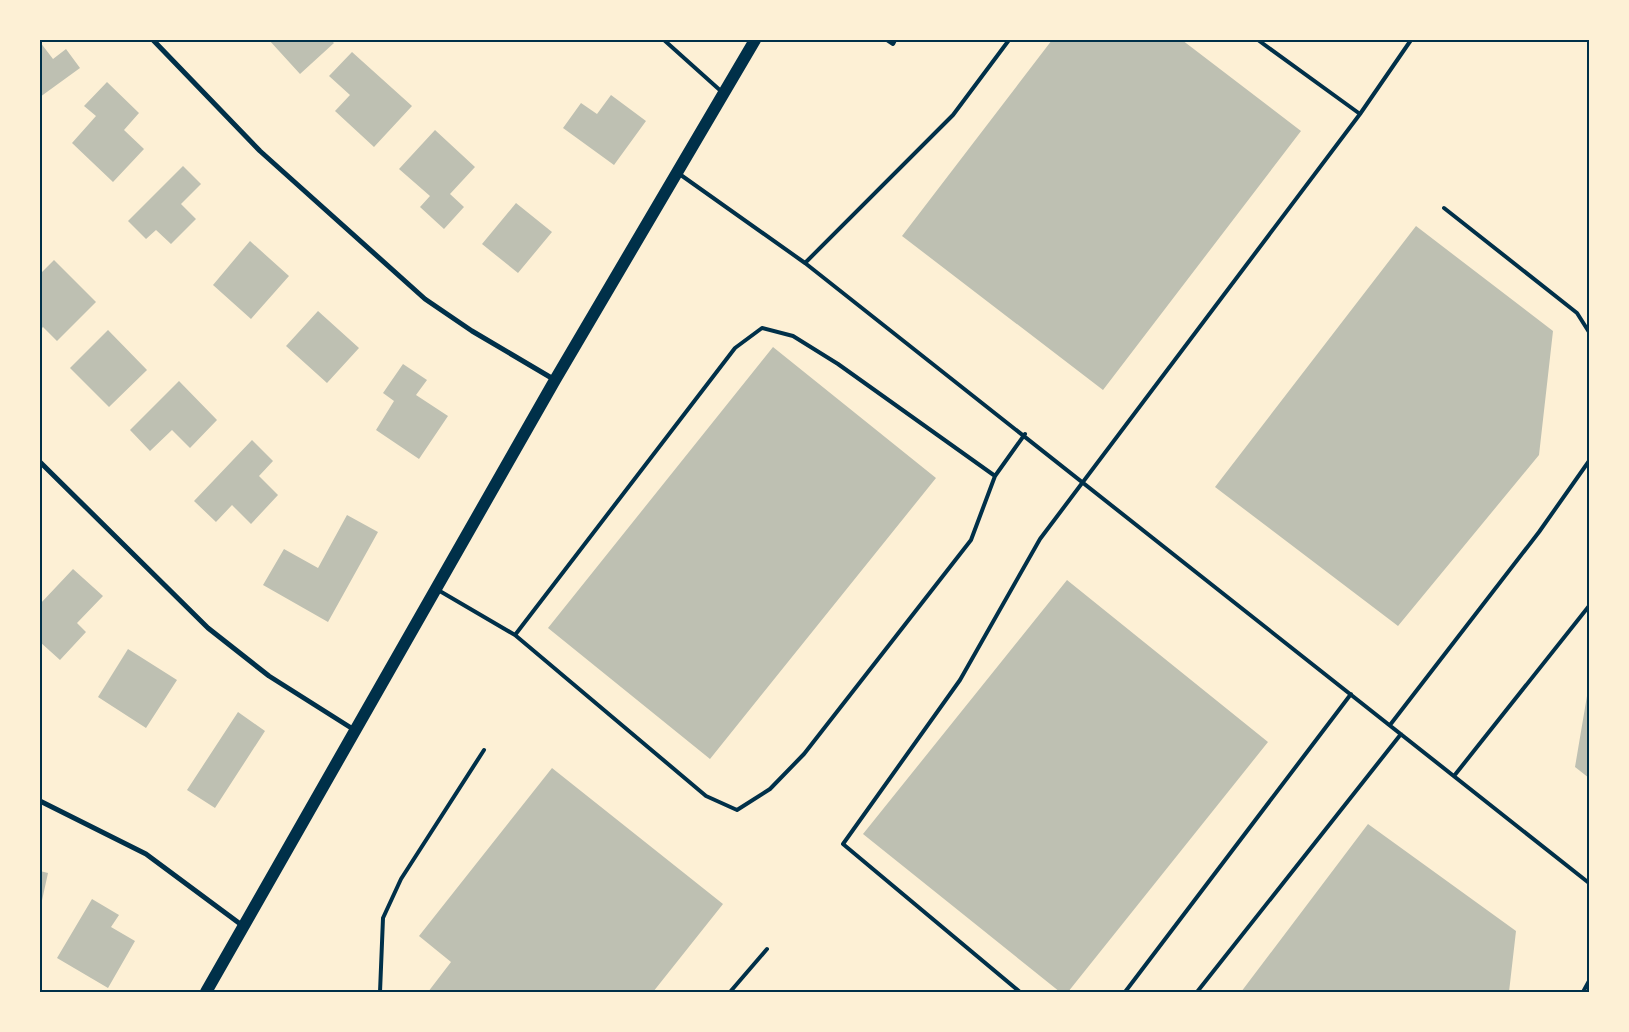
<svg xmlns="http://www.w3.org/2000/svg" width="1629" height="1032" viewBox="0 0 1629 1032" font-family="Arial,sans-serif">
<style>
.building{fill:#bec0b2}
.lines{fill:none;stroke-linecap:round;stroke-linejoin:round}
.service{stroke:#003049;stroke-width:4}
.minor{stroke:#003049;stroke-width:5}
.primary{stroke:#003049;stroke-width:12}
.neatline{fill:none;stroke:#003049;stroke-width:2}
</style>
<rect width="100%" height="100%" fill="#fdf0d5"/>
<path class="building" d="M269 40H331L334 43 300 74Z
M1052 40H1182L1301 131 1103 390 902 236Z
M40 42 53 59 66 49 80 68 40 97Z
M352 52 412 106 374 147 335 111 350 95 329 76Z
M107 82 139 113 124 130 144 149 113 182 72 143 96 116 84 106Z
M611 95 646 121 614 165 563 128 581 103 597 114Z
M435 130 475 167 450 194 464 207 444 229 420 207 430 196 399 169Z
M183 166 201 184 181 204 196 219 171 244 156 230 146 239 128 221Z
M516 203 552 232 518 273 482 244Z
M1416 226 1553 331 1539 455 1398 626 1215 487Z
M250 241 289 276 251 319 213 285Z
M54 260 96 302 57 341 43 327 40 330V274Z
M318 311 359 348 327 383 286 346Z
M108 330 147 370 109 407 70 368Z
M773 347 936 478 710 759 548 628Z
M403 364 427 380 416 395 448 416 419 459 376 430 394 401 383 393Z
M179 381 217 420 190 448 172 430 150 451 130 430Z
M252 440 273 461 259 476 278 495 251 524 232 505 216 522 194 501Z
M347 515 378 532 328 622 263 585 284 549 318 568Z
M73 569 103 596 77 623 86 632 60 660 40 642V604Z
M1067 580 1268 742 1068 992H1060L863 834Z
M128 649 177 680 146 728 98 697Z
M1588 690H1589V778L1575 767Z
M238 712 265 731 215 808 187 790Z
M552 768 723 904 653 992H428L451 962 419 936Z
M1368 824 1516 931 1509 992H1241Z
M40 871 48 873 41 905H40Z
M92 899 119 915 111 927 135 941 108 988 57 958Z"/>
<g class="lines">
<path class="service" d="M664 40 722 92
M887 40 893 44 895 40
M1258 40 1360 114
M678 173 805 263 1589 883
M1444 208 1577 313 1589 332
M805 263 953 115 1009 40
M438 590 515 635 706 796 737 810 770 789 804 754 971 540 995 476 1025 434
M515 635 735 348 762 328 793 336 838 364 995 476
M1390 725 1539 532 1589 461
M1454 776 1589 606
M380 992 383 918 401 879 484 750
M730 992 767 949
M1020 992 843 844 960 680 1040 539 1360 114 1411 40
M1125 992 1351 694
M1197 992 1401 734
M1583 992 1589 981"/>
<path class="minor" d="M153 40 260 151 425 299 472 331 555 380
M40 462 208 628 269 676 356 731
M40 801 146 854 243 926"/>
<path class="primary" d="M206 992 555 380 755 40"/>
</g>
<rect width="1629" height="1032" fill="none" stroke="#fdf0d5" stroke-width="82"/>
<rect x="41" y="41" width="1547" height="950" class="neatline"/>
</svg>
